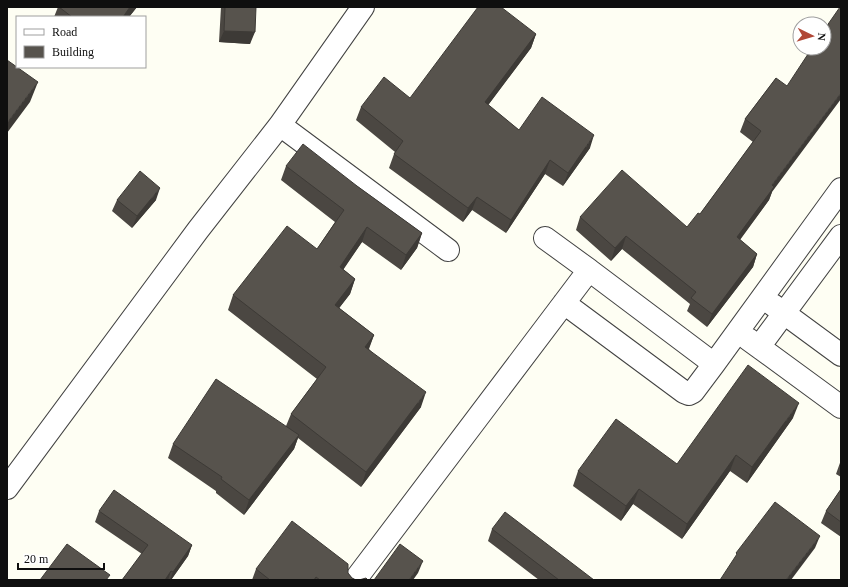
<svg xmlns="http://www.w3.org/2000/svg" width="848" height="587" viewBox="0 0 848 587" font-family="'Times New Roman',serif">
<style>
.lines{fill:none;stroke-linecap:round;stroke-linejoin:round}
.minor-casing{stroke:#424242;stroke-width:24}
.minor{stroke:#fff;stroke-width:22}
.wall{fill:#4b4742}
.shaded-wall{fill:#3d3a36}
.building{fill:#57534d;stroke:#3d3a36}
</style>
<rect width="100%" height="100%" fill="#fefef3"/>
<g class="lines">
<defs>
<path id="minor" d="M280 125 448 250
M545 238 589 270
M564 303 684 392 689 394 693 392 714 364 841 189
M773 305 841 355
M748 339 841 407
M759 347 841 236
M7 488 198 230 280 125 363 7
M355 580 589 270 714 364"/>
</defs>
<use href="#minor" class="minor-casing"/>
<use href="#minor" class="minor"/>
</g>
<path class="wall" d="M58 7H137L129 17H54Z
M221 7H256L250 44 219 42Z
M536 34 531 48 488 105 519 130 590 148 563 186 545 174 506 233 472 210 463 222 389 168 394 154 395 152 356 120 361 107 410 98Z
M776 78 772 192 769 200 740 240 757 254 753 267 707 327 687 311 690 304 622 249 611 261 576 230 580 217 687 227 700 214 753 142 740 132 745 119Z
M286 166 357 186 422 233 417 248 401 270 362 242 343 269 355 279 350 294 339 308 374 335 369 349 421 407 361 487 298 438 294 449 244 515 216 493V491L168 458 173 444 286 426 291 414 317 379 228 310 233 295 317 249 335 222 281 180Z
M117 200H156L132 228 112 211Z
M793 418 747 483 730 471 682 539 633 504 621 521 573 486 578 471 677 464Z
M841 460V477L836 474Z
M841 489V537L821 523 826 511Z
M99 511 192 545 188 556 171 580H122L142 554 95 522Z
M492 529 594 580H539L488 541Z
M256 569 348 573 352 578 356 580H252Z"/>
<path class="shaded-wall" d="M130 7H137L129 17H123Z
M224 31 255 32 250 44 219 42Z
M536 34 531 48 480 116 485 102Z
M38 82 30 102 7 133V123Z
M841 93V99L772 192 769 200 732 250 737 237 772 185Z
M594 135 590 148 563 186 568 173Z
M550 160 545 174 506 233 511 220Z
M160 188 156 200 132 228 137 216Z
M477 197 472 210 463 222 468 208Z
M367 227 362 242 335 282 340 267Z
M422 233 417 248 401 270 406 255Z
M626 236 622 249 611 261 615 248Z
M757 254 753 267 707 327 712 314Z
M355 279 350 294 330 320 335 305Z
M374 335 368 350 365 347Z
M426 392 421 407 361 487 366 472Z
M799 403 793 418 747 483 752 467Z
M299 435 294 449 244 515 249 500Z
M736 455 730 471 682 539 687 524Z
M639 489 633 504 621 521 626 506Z
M820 536 815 548 791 580H786Z
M192 545 188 556 171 580H170L173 572Z
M423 561 418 573 413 580H409Z
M171 571 168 580H165Z"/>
<path class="building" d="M59 7H130L123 17H72Z
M225 7H256L255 32 224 31Z
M478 7H501L536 34 485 102 519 130 542 97 594 135 568 173 550 160 511 220 477 197 468 208 394 154 403 141 361 107 384 77 410 98Z
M840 7H841V93L772 185 774 187 737 237 757 254 712 314 691 298 696 292 626 236 615 248 580 217 622 170 687 227 698 213 700 214 761 131 745 119 776 78 787 86 812 48H824V30Z
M7 60 38 82 7 123Z
M303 144 357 186 422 233 406 255 367 227 340 267 355 279 335 305 374 335 365 347 426 392 366 472 291 414 326 367 233 295 287 226 317 249 344 210 286 166Z
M140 171 160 188 137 216 117 200Z
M748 365 799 403 752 467 736 455 687 524 639 489 626 506 578 471 616 419 677 464Z
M216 379 299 435 249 500 221 479 222 477 173 444Z
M841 489V522L826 511Z
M114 490 192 545 173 572 171 571 165 580H122L148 545 99 511Z
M775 502 820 536 786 580H720L737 554 736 553Z
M505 512 594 580H559L492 529Z
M292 521 348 564V573L352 578 356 580H320L316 577 314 580H270L256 569Z
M67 544 110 575 106 580H40Z
M400 544 423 561 409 580H374Z
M366 578 368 580H359Z"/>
<rect width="848" height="587" fill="none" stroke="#0f0f0f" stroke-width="16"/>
<rect x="16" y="16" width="130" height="52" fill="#ffffff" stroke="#9f9f9f"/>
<rect x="24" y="29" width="20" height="6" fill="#ffffff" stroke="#9f9f9f"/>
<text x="52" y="36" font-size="12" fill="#0f0f0f">Road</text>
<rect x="24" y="46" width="20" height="12" fill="#57534d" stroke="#9f9f9f"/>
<text x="52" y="56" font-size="12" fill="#0f0f0f">Building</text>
<g transform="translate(812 36) rotate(95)"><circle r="19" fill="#ffffff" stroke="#9f9f9f"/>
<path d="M0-3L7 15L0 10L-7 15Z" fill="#b14736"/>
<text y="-6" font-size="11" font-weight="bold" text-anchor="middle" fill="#0f0f0f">N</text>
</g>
<path d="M18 563v6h86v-6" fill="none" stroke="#0f0f0f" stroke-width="2"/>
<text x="24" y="563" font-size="12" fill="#0f0f0f" stroke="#ffffff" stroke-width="3" paint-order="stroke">20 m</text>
</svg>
